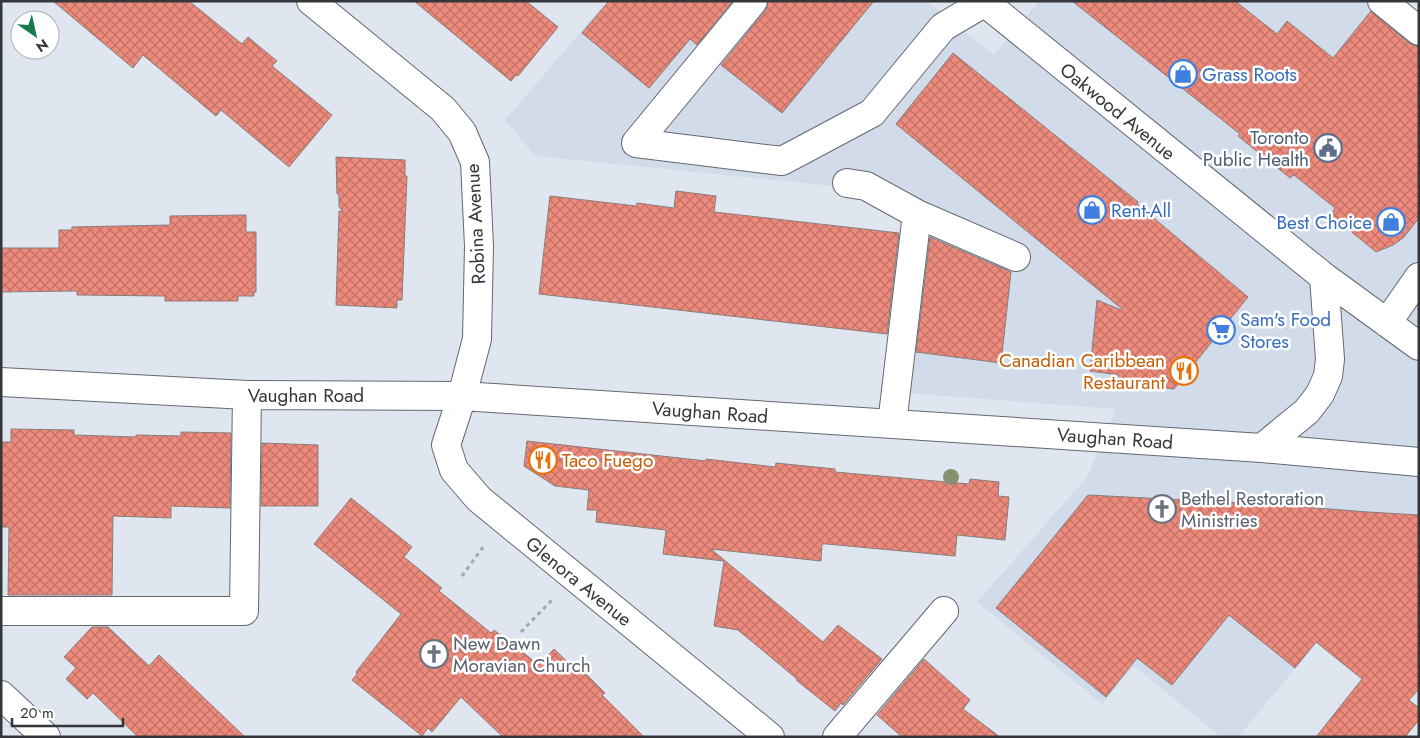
<svg xmlns="http://www.w3.org/2000/svg" width="1420" height="738" viewBox="0 0 1420 738" font-family="Jost,sans-serif">
<style>
.built{fill:#d1dbea}
.building{fill:url(#building-cross-hatch);stroke:#897d7b}
.lines{fill:none;stroke-linecap:round;stroke-linejoin:round}
.minor-casing{stroke:#636871;stroke-width:30}
.path{stroke:#a3a7ae;stroke-width:3;stroke-dasharray:4 4;stroke-linecap:butt}
.minor{stroke:#fff;stroke-width:28}
.tree{fill:#86926f}
.labels{text-anchor:middle;stroke-width:5;stroke-linejoin:round;paint-order:stroke}
.shop-label{font-size:19px;fill:#366cbe;stroke:#fff;text-anchor:start}
.street-label{font-size:19px;fill:#34363a;stroke:#fff}
.service-label{font-size:19px;fill:#4e5e75;stroke:#fff;text-anchor:end}
.food-label{font-size:19px;fill:#c56008;stroke:#fff;text-anchor:end}
.worship-label{font-size:19px;fill:#5b616d;stroke:#fff;text-anchor:start}
</style>
<defs>
<pattern id="building-cross-hatch" width="8" height="8" patternUnits="userSpaceOnUse" patternTransform="scale(1.25)"><rect width="8" height="8" fill="#ed8a7c"/><path d="M0 0l8 8M0 8l8-8" fill="none" stroke="#c17267"/></pattern>
</defs>
<rect width="100%" height="100%" fill="#e0e6ef"/>
<path class="built" d="M607 1H927L994 55 1039 1H1380L1419 33V594L1340 615 1238 737H1221L1134 666 1102 704 977 602 1087 477 1116 409 906 393 910 210 873 190 535 156 505 120Z"/>
<path class="building" d="M53 1H189L242 44 248 37 277 61 272 66 332 115 289 167 221 110 216 116 143 55 133 68Z
M414 1H526L558 27 518 76 516 75 511 81Z
M609 1H733L697 45 690 39 649 88 582 33Z
M768 1H874L782 113 721 65 765 11Z
M1072 1H1235L1277 34 1287 21 1333 58 1371 11 1409 43 1419 47V218L1403 238 1393 245 1376 252 1331 215 1335 208 1294 175 1290 178 1238 136 1240 134Z
M953 53 1138 202 1137 204 1248 297 1174 389 1119 382V375L1090 371 1097 300 1121 310 1122 309 896 124Z
M336 157 405 160V176H407L402 300H397V308L336 305 339 211H343L339 207V194H337Z
M676 191 716 196 714 212 899 233 887 334 539 294 550 196 636 206 637 203 674 208Z
M246 215V232H256V292H254V296H238V301H165V296L77 295V291L1 292V248H59V230H72V227L170 225V216Z
M930 237 1011 272 1001 363 916 352Z
M11 429 74 430V435L136 437V435L181 436V432L231 433 230 508 171 506V518L113 516 112 595H8L9 527H1V442H11Z
M527 441 706 461V459L775 467 776 463 835 469V472L969 484 970 479 999 482 998 496 1009 497 1005 540 957 535 955 556 827 544H822L821 561 711 549 823 642 838 625 882 659 843 705 841 703 835 711 796 680 797 679 738 630 714 626 724 561 663 554 666 530 596 522 597 510H587L589 490 555 486 524 466Z
M262 443 318 445V506H261Z
M1088 495 1263 504 1368 512 1419 515V689L1409 700 1419 708V720L1405 737H1316L1362 679 1316 642 1295 668 1229 615 1172 685 1137 658 1106 697 996 608Z
M351 498 412 547 404 557 442 588 439 591 491 633 494 630 539 665 554 649 580 674 583 671 605 693 602 695 644 737H503L461 697 432 732 428 728 422 736 352 680 357 674 356 672 401 614 314 544Z
M92 627H108L149 666 159 655 245 737H138L93 693 87 699 66 679 76 668 64 657Z
M924 659 970 700 963 709 1000 737H902L877 715Z"/>
<g class="lines">
<defs>
<path id="minor" d="M311 1 443 109 462 132 475 162 479 246 477 339 462 396 446 445 454 470 479 499 770 737
M753 1 636 143 782 161 872 113 943 27 987 1
M983 1 1324 277 1419 346
M1382 1 1419 31
M847 183 866 186 917 214 1016 257
M1387 323 1419 277
M1 382 247 395 462 396 1262 448 1419 462
M892 424 917 214
M1262 448 1307 411 1320 394 1328 376 1330 359 1324 277
M1 611H244L247 395
M1 695 46 737
M837 737 944 611"/>
</defs>
<use href="#minor" class="minor-casing"/>
<path class="path" d="M462 576 483 547
M521 632 552 600"/>
<use href="#minor" class="minor"/>
</g>
<circle class="tree" cx="951" cy="477" r="8"/>
<defs>
<symbol id="shop-ring" viewBox="-11 -11 22 22"><circle r="9.5" fill="#fff" stroke="#3f7fe0" stroke-width="1.5"/><path d="M-5-2.5h2.3a2.7 3.5 0 0 1 5.4 0H5L5.5 6h-11ZM-1.5-2.5h3a1.5 2.3 0 0 0-3 0Z" fill="#3f7fe0"/></symbol>
<symbol id="civic-ring" viewBox="-11 -11 22 22"><circle r="9.5" fill="#fff" stroke="#5c6f8a" stroke-width="1.5"/><path d="M-.6-6.5H3V-4.5H.6V-3L4-1V1h2V6H-6V1h2V-1L-.6-3ZM-1.2 2.5V6h2.4V2.5Z" fill="#5c6f8a"/></symbol>
<symbol id="supermarket-ring" viewBox="-11 -11 22 22"><circle r="9.5" fill="#fff" stroke="#3f7fe0" stroke-width="1.5"/><path d="M-6-5.5h2.5l.6 2H6L4.5 2H-2.5L-4.4-4H-6ZM-1.5 3.2a1.3 1.3 0 1 0 .1 0ZM3 3.2a1.3 1.3 0 1 0 .1 0Z" fill="#3f7fe0"/></symbol>
<symbol id="restaurant-ring" viewBox="-11 -11 22 22"><circle r="9.5" fill="#fff" stroke="#e8710a" stroke-width="1.5"/><path d="M-5-6h1v4h1v-4h1v4h1v-4h1v5L-1.5 .5V6h-2V.5L-5-1ZM5-6V6H3V1.5H1.5Q1.5-4 5-6Z" fill="#e8710a"/></symbol>
<symbol id="church-ring" viewBox="-11 -11 22 22"><circle r="9.5" fill="#fff" stroke="#6b7280" stroke-width="1.5"/><path d="M-1.2-6h2.4v3.5h3.3v2.4h-3.3V6h-2.4V-.1h-3.3v-2.4h3.3Z" fill="#6b7280"/></symbol>
</defs>
<g fill-rule="evenodd">
<use href="#shop-ring" x="1167" y="58" width="32" height="32"/>
<use href="#civic-ring" x="1312" y="132" width="32" height="32"/>
<use href="#shop-ring" x="1076" y="194" width="32" height="32"/>
<use href="#shop-ring" x="1375" y="206" width="32" height="32"/>
<use href="#supermarket-ring" x="1205" y="314" width="32" height="32"/>
<use href="#restaurant-ring" x="1168" y="355" width="32" height="32"/>
<use href="#restaurant-ring" x="527" y="444" width="32" height="32"/>
<use href="#church-ring" x="1146" y="493" width="32" height="32"/>
<use href="#church-ring" x="418" y="638" width="32" height="32"/>
</g>
<g class="labels">
<g class="shop-label">
<text x="1202" y="81">Grass Roots</text>
<text x="1111" y="217">Rent-All</text>
<text x="1372" y="229" text-anchor="end">Best Choice</text>
<text x="1240" y="326">Sam's Food<tspan x="1240" dy="22">Stores</tspan></text>
</g>
<g class="street-label">
<text transform="translate(1118 111) rotate(39)" y="7">Oakwood Avenue</text>
<text transform="translate(475 224) rotate(-93)" y="7">Robina Avenue</text>
<text x="306" y="402">Vaughan Road</text>
<text transform="translate(710 412) rotate(4)" y="7">Vaughan Road</text>
<text transform="translate(1115 438) rotate(4)" y="7">Vaughan Road</text>
<text transform="translate(579 581) rotate(39)" y="7">Glenora Avenue</text>
</g>
<g class="service-label">
<text x="1309" y="144">Toronto<tspan x="1309" dy="22">Public Health</tspan></text>
</g>
<g class="food-label">
<text x="1165" y="367">Canadian Caribbean<tspan x="1165" dy="22">Restaurant</tspan></text>
<text x="562" y="467" text-anchor="start">Taco Fuego</text>
</g>
<g class="worship-label">
<text x="1181" y="505">Bethel Restoration<tspan x="1181" dy="22">Ministries</tspan></text>
<text x="453" y="650">New Dawn<tspan x="453" dy="22">Moravian Church</tspan></text>
</g>
</g>
<rect width="1420" height="738" fill="none" stroke="#34363a" stroke-width="5"/>
<g transform="translate(35 35) rotate(146)"><circle r="24" fill="#ffffff" stroke="#aeafb0"/>
<path d="M0-4L9 19L0 12L-9 19Z" fill="#177a51"/>
<text y="-8" font-size="14" font-weight="bold" text-anchor="middle" fill="#34363a">N</text>
</g>
<path d="M12 718v8h111v-8" fill="none" stroke="#34363a" stroke-width="2.5"/>
<text x="20" y="718" font-size="15" fill="#34363a" stroke="#ffffff" stroke-width="4" paint-order="stroke">20 m</text>
</svg>
